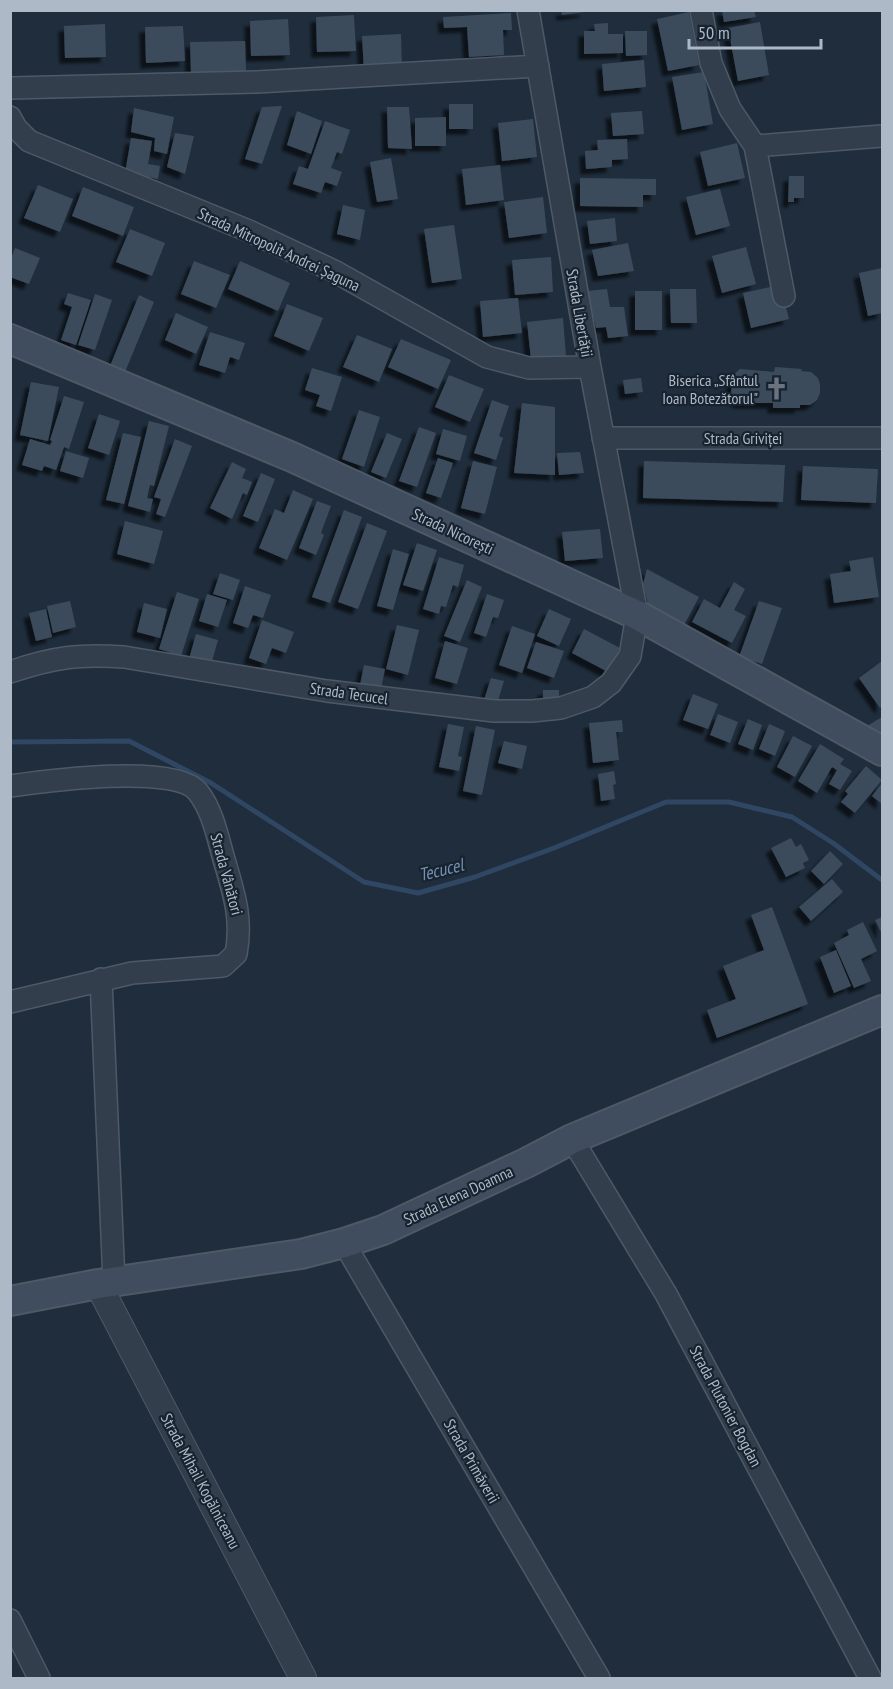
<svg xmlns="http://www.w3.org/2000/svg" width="893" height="1689" viewBox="0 0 893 1689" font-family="'PT Sans Narrow',sans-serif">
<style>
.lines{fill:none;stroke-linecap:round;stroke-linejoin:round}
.stream{stroke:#2f4763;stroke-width:5}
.building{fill:#3b4b5b;filter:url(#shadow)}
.minor-casing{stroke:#4e5966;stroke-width:24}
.tertiary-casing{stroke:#4e5966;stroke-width:28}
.secondary-casing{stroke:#4e5966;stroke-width:32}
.minor{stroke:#333e4c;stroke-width:21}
.tertiary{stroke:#333e4c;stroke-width:26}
.secondary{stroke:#404d5f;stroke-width:28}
.labels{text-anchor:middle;stroke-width:4.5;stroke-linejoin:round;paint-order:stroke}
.street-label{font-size:16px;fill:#aeb9c8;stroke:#182330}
.poi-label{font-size:16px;fill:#aeb9c8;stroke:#182330;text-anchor:end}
.water-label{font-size:18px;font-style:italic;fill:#7391b3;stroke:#182330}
</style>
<defs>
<filter id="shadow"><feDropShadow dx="-5.5" dy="5.5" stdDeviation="1.5" flood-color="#0009"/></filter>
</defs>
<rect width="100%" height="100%" fill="#1f2d3c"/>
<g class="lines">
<path class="stream" d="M10 742 129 741 211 783 364 882 418 893 475 877 554 848 666 802H729L792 817 833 843 882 880"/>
</g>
<path class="building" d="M561 10H585V12L562 15Z
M722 10H754L756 17 724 22Z
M689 12 699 65 668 71 657 19Z
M511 13 512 30H503L504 55 469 57 467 27 444 28 443 17Z
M354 15 356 51 317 52 316 17Z
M288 19 290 55 251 56 250 21Z
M760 22 769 75 738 81 728 28Z
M608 23V34H623V53L584 54V31H595L594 24Z
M105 24 106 57 65 58 64 26Z
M183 26 185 61 146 63 145 27Z
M625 31H647V55L626 56Z
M401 34 402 70 364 71 362 36Z
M245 41 246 72 191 73 190 42Z
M644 60 646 87 604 91 602 64Z
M704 72 713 124 682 130 672 77Z
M449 104H473V129H449Z
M282 106 262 164 245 159 262 107Z
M387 107H409L412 149 388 148Z
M134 108 174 117 167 154 154 151 155 138 131 132Z
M297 111 322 121 311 154 287 145Z
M642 111 644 134 613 136 611 113Z
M446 117V146H415V118Z
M533 119 537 157 502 161 498 123Z
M325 121 350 130 342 154 337 152 331 168 342 172 337 186 325 182 321 193 293 184 299 166 308 169Z
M175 133 194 136 185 174 167 167Z
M131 138 152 141 148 164 160 166 158 179 125 173Z
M627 139 628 159 612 160V167L586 169 585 151 598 150 597 140Z
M737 143 745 178 708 186 700 152Z
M391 158 398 199 377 202 370 162Z
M500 165 504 200 466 205 462 169Z
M789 176H804V198H794V202H788Z
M580 178 656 179V195H643V207L580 206Z
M38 185 73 199 60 232 24 218Z
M83 187 134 207 123 236 72 216Z
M720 189 730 226 696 235 686 197Z
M543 197 547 233 509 238 504 202Z
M343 205 365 210 360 240 337 234Z
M615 218 617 241 590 244 587 221Z
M454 225 462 279 432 283 424 229Z
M130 229 165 243 152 276 116 262Z
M628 243 634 271 598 276 592 250Z
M746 247 756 284 722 293 712 256Z
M15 248 40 258 29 284 10 277V261Z
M551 257 553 292 515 295 512 260Z
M194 261 230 275 216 308 181 294Z
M240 261 290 283 278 311 228 289Z
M882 268V313L868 316 859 273Z
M780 285 789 319 751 328 743 293Z
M607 289 610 307H624L628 336 608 338 606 327 596 328 587 291Z
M670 289H696L697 323H671Z
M635 291H662V330H635Z
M68 293 91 300 76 345 61 340 72 307 64 304Z
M95 294 112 300 95 350 78 345Z
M139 295 154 302 125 372 110 366Z
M518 298 522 333 483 337 480 301Z
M287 304 323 318 309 351 274 336Z
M176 313 208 327 196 354 165 340Z
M563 318 566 356 531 360 527 322Z
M210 332 245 343 239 360 230 357 225 373 199 365Z
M357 335 392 349 379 382 343 367Z
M401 339 451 360 438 389 388 367Z
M775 367 802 369 801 371 811 372 818 378 820 384V393L817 400 810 405H800V408H773V403H739L731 396 732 376 740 369 774 372Z
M312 368 342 377 331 411 316 406 320 395 305 390Z
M449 375 484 389 470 422 435 407Z
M641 378 643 392 625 394 623 380Z
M31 382 59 387 48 441 20 435Z
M64 396 84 402 69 449 64 447 56 470 44 466 42 471 22 465 30 439 50 445 52 441 50 440Z
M492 400 509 406 499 436 503 438 496 460 474 453Z
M522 403 555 407V475L514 473Z
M359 410 380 417 364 467 342 459Z
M99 414 120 421 109 455 88 448Z
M149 421 169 426 154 486 150 485 147 498 153 499 150 512 128 506Z
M419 427 436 433 417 487 399 481Z
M443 429 467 436 460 461 436 454Z
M123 433 141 437 124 504 106 500Z
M387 433 402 439 386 478 371 472Z
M175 439 192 446 165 517 156 514 161 499 154 497Z
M66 451 89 458 83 478 60 471Z
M580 452 584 473 559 475 557 453Z
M438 458 453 463 441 498 426 493Z
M473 461 497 467 485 514 461 508Z
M644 461 785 465 783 502 643 498Z
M232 462 246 469 242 478 252 482 247 495 243 493 232 519 210 508Z
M803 466 878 469 876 503 801 500Z
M261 473 275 479 258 522 243 516Z
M293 490 313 499 287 560 259 548 275 509 284 513Z
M317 501 331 506 321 533 324 535 316 555 299 548Z
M344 510 362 517 330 603 312 597Z
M125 521 163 531 154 564 117 554Z
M367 523 387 531 358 609 338 602Z
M600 529 603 558 565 561 562 532Z
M417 543 437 550 423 591 403 585Z
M393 549 409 554 393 610 377 606Z
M439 557 464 565 458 587 453 585 446 607 441 606 439 614 423 609Z
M873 557 879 597 834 603 830 574 851 571 849 561Z
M647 569 699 597 683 627 649 609 643 584Z
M220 573 240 580 233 600 213 594Z
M467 580 482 587 460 642 444 636Z
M734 582 745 589 734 610 746 616 732 643 692 622 704 599 720 608Z
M245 586 271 595 263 618 253 615 248 628 233 623Z
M177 592 199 599 181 656 159 649Z
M207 594 227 600 218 627 199 621Z
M487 594 504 600 498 618 493 617 486 637 474 633Z
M70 601 76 627 53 633 47 606Z
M759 601 782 608 762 664 739 657Z
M144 603 167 609 160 638 137 632Z
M46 609 52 637 36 641 29 613Z
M549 609 571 619 559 646 537 636Z
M262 620 294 632 286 653 272 648 266 664 249 658Z
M397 625 419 630 408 675 386 669Z
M512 626 535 634 522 673 499 665Z
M584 629 620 648 608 672 572 653Z
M196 634 218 640 211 665 189 659Z
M445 641 468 648 457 684 435 678Z
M536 642 564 651 554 678 527 668Z
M882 661V706L880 708 859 678Z
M364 665 385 669 381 689 360 685Z
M491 678 504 681 497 704 483 703Z
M543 690H559V702H543Z
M693 694 718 704 708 729 683 720Z
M718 714 738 722 730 743 710 735Z
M882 717V734L867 726Z
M748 719 762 725 753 750 738 744Z
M622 720 623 732H616L619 760 593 763 589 723Z
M448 724 464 727 458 756 462 757 459 771 439 767Z
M769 724 785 731 775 756 759 749Z
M476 726 495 730 482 795 463 791Z
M793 736 812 746 795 777 777 767Z
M504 741 527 746 522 769 498 763Z
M820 744 844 759 840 764 852 771 840 790 829 784 837 770 832 767 817 793 798 781Z
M866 766 882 780 855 813 841 802 848 794 845 791Z
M614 771 616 784 613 785 615 799 601 801 598 774Z
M882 783V804L872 796Z
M791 838 796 847 801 844 809 860 803 863 805 868 786 877 771 848Z
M830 851 843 864 824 884 811 871Z
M832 879 843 892 811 921 799 907Z
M772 907 808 1004 717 1038 707 1010 736 999 723 966 764 950 751 915Z
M882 917V934L875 920Z
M863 922 877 951 861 959 871 981 854 988 834 943 849 935 847 930Z
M836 950 851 986 834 993 820 957Z"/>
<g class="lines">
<defs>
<path id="minor" d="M701 10 711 63 730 109 755 146 784 296
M10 88 257 82 538 66
M10 117 16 128 29 141 249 231 334 271 487 357 529 368 590 367
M755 146 882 136
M603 438H882
M10 672C54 657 79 654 124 657L327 691 494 711H532L561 708 593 697 611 683 630 656 637 615 590 367 528 10
M10 786C46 781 176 763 198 792 212 810 217 834 223 856 233 891 243 917 236 954L223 966 132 973 10 1002
M101 979 114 1282
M572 1139 666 1294 870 1678
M344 1243 599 1678
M10 1620 39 1678"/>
<path id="tertiary" d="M98 1284 303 1678"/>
<path id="secondary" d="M10 339 292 457 637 615 882 751
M10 1301 98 1284 301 1254 344 1243 383 1230 526 1163 572 1139 882 1010"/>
</defs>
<use href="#minor" class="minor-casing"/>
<use href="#tertiary" class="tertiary-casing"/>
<use href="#secondary" class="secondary-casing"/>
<use href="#minor" class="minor"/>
<use href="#tertiary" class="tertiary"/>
<use href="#secondary" class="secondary"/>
</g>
<defs>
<symbol id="church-bare" viewBox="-9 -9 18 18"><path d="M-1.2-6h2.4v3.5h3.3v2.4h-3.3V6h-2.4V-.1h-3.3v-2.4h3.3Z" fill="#6b7280" stroke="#182330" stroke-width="2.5" paint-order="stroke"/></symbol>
</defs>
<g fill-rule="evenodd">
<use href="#church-bare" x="760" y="372" width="33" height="33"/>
</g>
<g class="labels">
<g class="street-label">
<text transform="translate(279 249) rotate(25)" y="6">Strada Mitropolit Andrei Șaguna</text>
<text transform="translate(580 313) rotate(80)" y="6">Strada Libertății</text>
<text x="743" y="444">Strada Griviței</text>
<text transform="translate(453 531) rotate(25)" y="6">Strada Nicorești</text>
<text transform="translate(349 693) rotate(8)" y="6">Strada Tecucel</text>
<text transform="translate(227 874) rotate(75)" y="6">Strada Vânători</text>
<text transform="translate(458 1195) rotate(-25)" y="6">Strada Elena Doamna</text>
<text transform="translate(726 1406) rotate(62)" y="6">Strada Plutonier Bogdan</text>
<text transform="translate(472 1461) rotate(60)" y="6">Strada Primăverii</text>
<text transform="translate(201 1481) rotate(62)" y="6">Strada Mihail Kogălniceanu</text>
</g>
<g class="poi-label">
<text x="758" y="386">Biserica „Sfântul<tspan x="758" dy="18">Ioan Botezătorul"</tspan></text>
</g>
<g class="water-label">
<text transform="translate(441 870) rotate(-14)" y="6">Tecucel</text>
</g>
</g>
<rect width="893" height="1689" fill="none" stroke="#aeb9c8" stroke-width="24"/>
<path d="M689 39v9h132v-9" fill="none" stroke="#aeb9c8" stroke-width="3"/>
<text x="698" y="39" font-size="18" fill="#aeb9c8" stroke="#182330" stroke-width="4.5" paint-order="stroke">50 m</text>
</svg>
